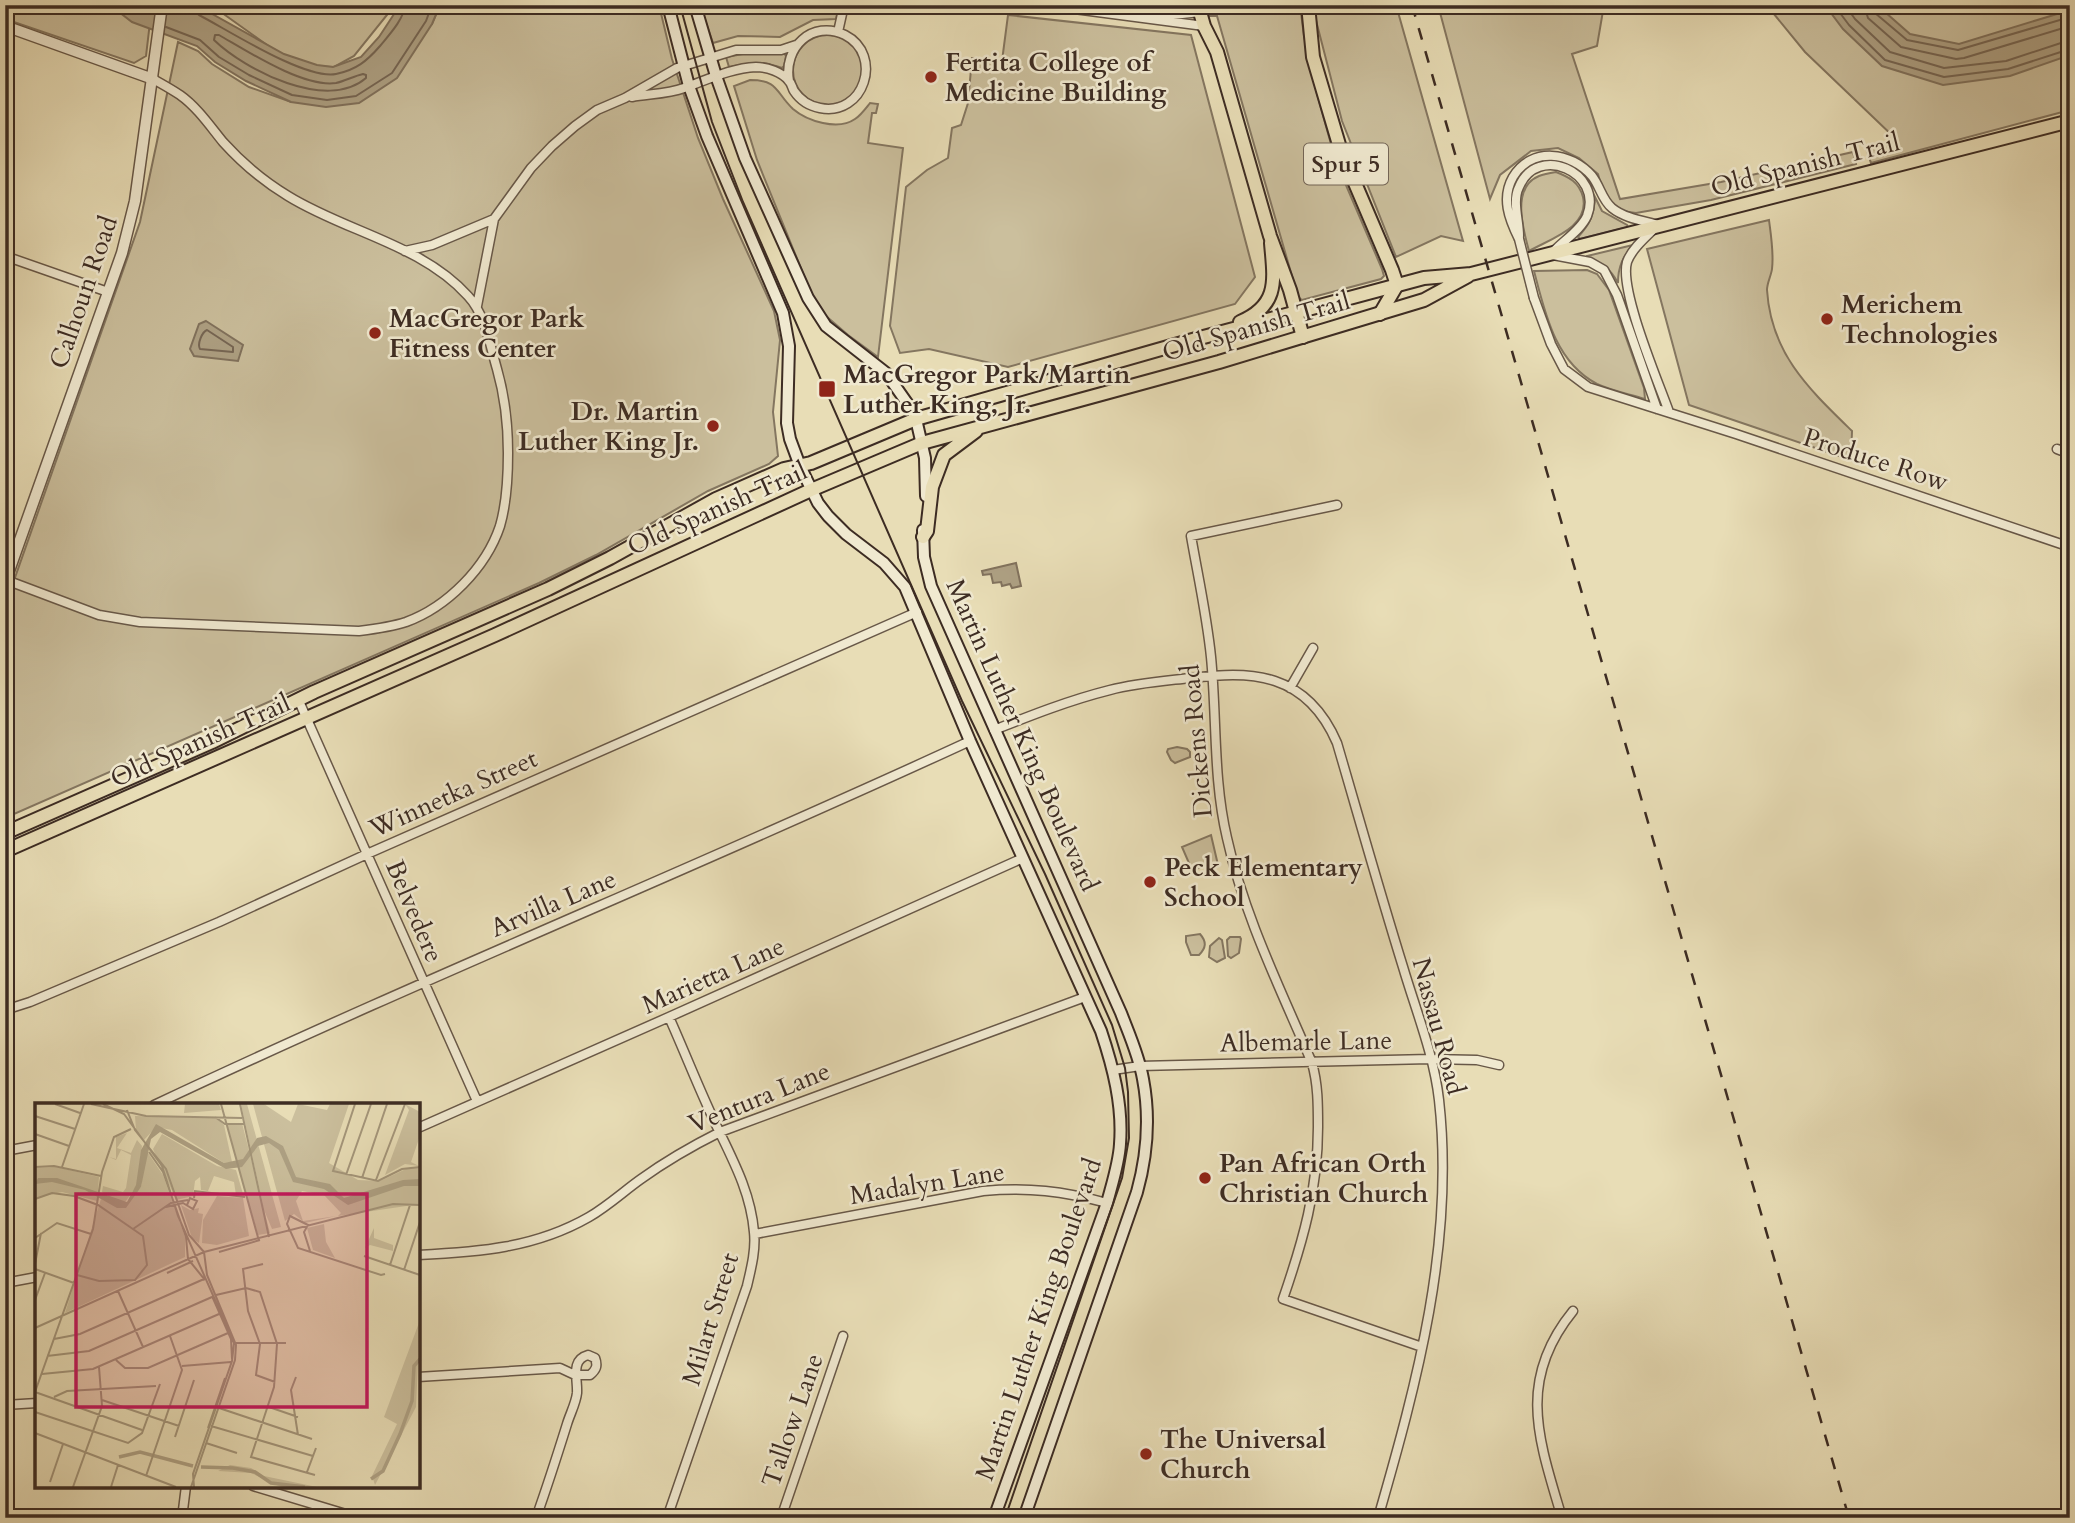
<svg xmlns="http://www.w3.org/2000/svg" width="2075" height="1523" viewBox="0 0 2075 1523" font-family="Cardo,serif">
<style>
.green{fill:#cbbf9d;stroke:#847660;stroke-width:2}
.water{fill:#aea184;stroke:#81725d;stroke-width:2}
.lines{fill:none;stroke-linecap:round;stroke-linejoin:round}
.shore{stroke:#766654;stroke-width:2}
.minor-casing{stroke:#685848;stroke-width:11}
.tertiary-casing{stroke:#685848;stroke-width:13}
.secondary-casing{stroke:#3d2c23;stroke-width:14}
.primary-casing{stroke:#3d2c23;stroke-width:16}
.trunk-casing{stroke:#3d2c23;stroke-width:16}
.minor{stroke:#f0e9d0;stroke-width:8}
.tertiary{stroke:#f0e9d0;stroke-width:10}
.secondary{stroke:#f0e9d0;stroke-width:10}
.primary{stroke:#e8ddb6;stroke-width:12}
.trunk{stroke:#e8ddb6;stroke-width:12}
.tram{stroke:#3d2c23;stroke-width:2}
.rail{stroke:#3d2c23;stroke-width:2.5;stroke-dasharray:12 12;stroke-linecap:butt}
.minor-bridge-casing{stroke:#685848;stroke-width:11;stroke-linecap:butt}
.minor-bridge{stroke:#f0e9d0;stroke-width:8}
.poi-dot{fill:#8f2418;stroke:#f0e9d0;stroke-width:2.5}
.labels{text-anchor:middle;stroke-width:5;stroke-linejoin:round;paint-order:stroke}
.shield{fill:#f0e9d0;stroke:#736557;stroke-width:2}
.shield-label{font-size:24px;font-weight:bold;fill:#3d2c23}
.poi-label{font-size:26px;font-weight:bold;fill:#3d2c23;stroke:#f0e9d0;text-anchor:start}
.street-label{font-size:26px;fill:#3d2c23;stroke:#f0e9d0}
.inset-river{fill:none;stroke:#aea184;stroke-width:3.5}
.inset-road{fill:none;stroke:#a4967b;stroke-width:2}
.view{fill:#c2185b;fill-opacity:0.15;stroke:#c2185b;stroke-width:3.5}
.inset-edge{fill:none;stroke:#3d2c23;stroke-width:3.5}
</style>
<rect width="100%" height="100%" fill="#e8ddb6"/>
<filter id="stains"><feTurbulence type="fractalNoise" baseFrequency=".00286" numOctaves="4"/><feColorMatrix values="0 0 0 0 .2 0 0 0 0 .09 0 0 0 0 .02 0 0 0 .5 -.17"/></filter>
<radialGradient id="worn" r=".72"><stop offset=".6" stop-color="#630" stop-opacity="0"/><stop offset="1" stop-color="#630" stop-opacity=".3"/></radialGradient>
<path class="green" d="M5 5H152L146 56 134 63 5 19Z
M211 5H395L354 56 334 67 307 66 281 55Z
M440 5H659L672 59 698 138 723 199 774 311 780 340 773 412 778 456 769 464 708 491 596 555 539 583 5 818V606L140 222 178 42 198 51 212 64 249 87 291 102 432 24Z
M700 5H839L836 19 813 20 780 37 738 36 713 43Z
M1145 5H1190L1182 13 1148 14 1145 10H1148V7Z
M1206 5H1300L1304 36 1317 94 1336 162 1382 269 1384 276 1381 279 1302 300 1298 297 1217 16H1209Z
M1312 5H1396L1463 241 1441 236 1396 257 1342 121Z
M1438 5H1604L1597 46 1572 54 1620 199 1721 182 1853 152 1856 164 1711 200 1636 213 1621 211 1604 195 1598 174 1579 158 1558 148 1531 151 1500 175 1490 199Z
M1752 5H2070V110L1871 163 1866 148 1897 140 1805 52 1769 8Z
M1008 15 1191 35 1255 277 1235 304 1008 367 929 349 900 353 890 326 906 187 927 170 948 158 952 128 961 125 968 103 972 58 1002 61Z
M793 70a35 35 0 1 1 70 0a35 35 0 1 1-70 0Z
M784 53 786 56 784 66 782 68C761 60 750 63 729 67L726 57 743 54Z
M750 80C779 80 775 92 793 109 807 121 838 131 855 119 861 115 866 108 870 103L878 104 876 113H872L868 143 903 148 878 357 848 335 826 316 811 293 757 160 734 86Z
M1556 172C1569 177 1579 182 1583 197 1590 227 1550 239 1529 251 1523 229 1511 187 1539 176 1544 174 1550 173 1556 172Z
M1595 197 1602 211 1627 225 1628 227 1580 239 1578 237C1590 224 1594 215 1595 197Z
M1769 220C1771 236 1774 253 1772 269 1771 276 1767 283 1767 290 1771 354 1809 389 1852 431L1851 460 1689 405 1647 249Z
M1633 245C1623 257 1618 266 1618 283 1610 268 1602 263 1587 258V256Z
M1587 270 1597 274 1609 290 1644 388 1645 399C1629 394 1612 391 1597 384 1555 362 1545 313 1534 271Z
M1177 747 1187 749 1190 752V757L1175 763 1171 760 1167 752 1168 749Z
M1211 835 1218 865 1187 870 1189 863 1182 847Z
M1200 934C1207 942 1206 948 1199 955H1191L1186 942V936Z
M1230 937H1240L1241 939 1239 953 1231 958 1228 956 1227 940Z
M1219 938 1222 940 1225 958 1217 962 1209 957 1210 946Z"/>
<path class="water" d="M110 5H196L284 54 317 65 333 67 361 57 379 37 400 5H440L432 24 397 78 359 103 326 107 291 102 246 81 215 62 197 46 132 22Z
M1825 5H1877L1910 34 1959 44 2070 10V55L2010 76 1943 85 1882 66 1843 29Z
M206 321 243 345 238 361 194 356 190 349 199 324Z
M1016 563 1021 586 1012 588 1010 584 1002 586 1001 582 993 583 991 574 983 575 982 571Z"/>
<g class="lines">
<path class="shore" d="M195 5V11L199 15C228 30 305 80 336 74 356 70 367 61 380 46 389 35 404 19 405 5
M1834 5 1849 25 1885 60 1944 77 2008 69 2070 49
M1845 5 1855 19 1890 52 1944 68 2006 61 2070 40
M1864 5 1868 18 1901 47 1956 59 1964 58 2070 26
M1873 5 1875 13 1907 40 1958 50 2070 17
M166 27 200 40 219 57 249 75 292 95 327 100 356 96 392 73 426 21 432 5
M215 35H219C247 51 304 88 336 83 345 81 354 76 363 74L366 75V78C327 112 245 70 214 40Z
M207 330 233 347V352L200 349C197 344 202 332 207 330Z"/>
<defs>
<path id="minor" d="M1044 5 1204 26
M1155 17 1200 12
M838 32 844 5
M632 97C648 94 668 94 684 88 707 80 731 68 756 67 767 67 782 72 789 81 792 84 792 88 794 91 800 100 809 106 820 108 864 117 884 55 845 35 812 19 783 48 789 81
M1519 236C1519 220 1512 201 1519 187 1537 143 1604 172 1587 216 1581 230 1563 241 1553 252
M1519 239C1509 219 1501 198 1513 177 1532 146 1571 152 1592 176 1600 186 1602 200 1612 208 1624 218 1644 221 1658 225 1648 235 1632 248 1627 262 1619 290 1658 381 1669 412
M405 251 432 245 494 219 531 168 552 146 575 126 597 110 625 98 677 68 736 50H781L796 45
M1553 255 1590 262 1604 270 1617 295 1657 409
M5 256 108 292
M1534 298 1551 344 1564 369 1588 387 1736 434 2070 547
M477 306 494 219
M2057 449 2070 454
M1337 505 1191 536C1198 576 1207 617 1211 657 1217 718 1213 779 1227 838 1244 916 1281 990 1312 1063 1318 1084 1318 1105 1318 1127 1318 1189 1303 1241 1283 1299L1422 1347
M6 580 99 615 140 622 359 631C375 629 391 627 406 622 447 607 486 568 500 526 507 502 508 478 508 453 508 423 505 397 497 369 490 345 485 314 468 296 421 244 346 232 288 196 263 181 242 163 223 142 210 126 197 107 180 95 171 89 162 84 153 79
M1290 688 1313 648
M298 699 477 1101
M994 730C1032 715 1070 700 1110 690 1136 683 1164 681 1190 678 1218 675 1248 672 1275 681 1305 691 1325 715 1337 743 1359 818 1380 893 1403 967 1416 1011 1434 1055 1439 1100 1455 1242 1417 1383 1378 1518
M5 1010 30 1002 219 922 367 854 917 612
M1113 1070 1140 1066 1430 1059 1477 1060 1499 1065
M154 1105C423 978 700 866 970 741
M418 1128 669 1017 1023 858
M5 1151 37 1145
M755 1234 983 1191C1028 1187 1063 1191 1107 1203
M418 1255C479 1252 535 1248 589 1217 608 1206 624 1191 641 1179 666 1161 692 1146 720 1132L1085 997
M5 1283 37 1277
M418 1377 560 1368 575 1375H590C596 1370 598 1366 595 1358L588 1355C570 1360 578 1379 577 1393 576 1403 570 1414 567 1424 557 1456 547 1487 536 1518
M5 1405 37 1403
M253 1486 359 1518
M182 1518 186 1486
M667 1518 747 1286C751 1269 756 1250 754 1232 751 1195 735 1164 719 1131 701 1094 686 1055 669 1017
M781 1518 843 1336
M1562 1518C1539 1440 1516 1381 1573 1311"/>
<path id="tertiary" d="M5 26 153 79
M5 582 122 253 135 201 162 5"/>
<path id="secondary" d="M668 5 689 86 707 136 783 313 789 346 787 423 790 439 800 466 818 503 828 516 846 534 884 563 905 587 970 741 1101 1031C1113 1067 1123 1105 1120 1144 1119 1163 1112 1184 1107 1203L994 1518
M695 5 716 76 745 158 808 298 826 326 886 373 912 410 916 419 925 458 926 496
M923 530 924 557 931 586 1121 1013C1129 1034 1139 1056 1143 1079 1150 1116 1147 1156 1137 1192L1024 1518"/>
<path id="primary" d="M1240 322C1280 305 1274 279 1271 243
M923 537 927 531 932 487 944 455 976 431
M5 833 212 742 314 692 548 589 610 558 716 499 784 469 811 463 916 419 1196 339 1424 278 1471 274 2070 121
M5 851 495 635 811 490 922 443 1219 362 1424 300 1468 276"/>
<path id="trunk" d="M1198 5 1204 26 1217 52 1270 236 1290 290 1303 337
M1308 5 1313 57 1340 148 1392 270 1397 285 1380 314"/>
</defs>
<use href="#minor" class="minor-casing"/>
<use href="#tertiary" class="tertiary-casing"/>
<use href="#secondary" class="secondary-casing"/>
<use href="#primary" class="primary-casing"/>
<use href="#trunk" class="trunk-casing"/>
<use href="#minor" class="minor"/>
<use href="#tertiary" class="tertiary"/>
<use href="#secondary" class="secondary"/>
<use href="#primary" class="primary"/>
<use href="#trunk" class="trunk"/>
<path class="tram" d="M680 5 712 122 743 202 962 701 1045 874 1112 1025 1125 1068 1128 1092 1129 1138 1122 1178 1005 1518"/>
<path class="rail" d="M1412 5 1849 1518"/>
<defs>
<path id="minor-bridge" d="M1519 239 1534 298"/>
</defs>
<use href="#minor-bridge" class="minor-bridge-casing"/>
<use href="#minor-bridge" class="minor-bridge"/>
</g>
<g class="poi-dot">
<circle cx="931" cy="77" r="7"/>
<circle cx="1827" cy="319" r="7"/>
<circle cx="375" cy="333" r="7"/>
<rect x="818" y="380" width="18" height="18" rx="3.5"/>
<circle cx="713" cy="426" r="7"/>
<circle cx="1150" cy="882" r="7"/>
<circle cx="1205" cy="1178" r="7"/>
<circle cx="1146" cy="1454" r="7"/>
</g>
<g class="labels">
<rect class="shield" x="1304" y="143.5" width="84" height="41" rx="5"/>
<g class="shield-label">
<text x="1346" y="172">Spur 5</text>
</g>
<g class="poi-label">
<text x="945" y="71">Fertita College of<tspan x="945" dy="30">Medicine Building</tspan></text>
<text x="1841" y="313">Merichem<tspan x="1841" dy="30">Technologies</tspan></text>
<text x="389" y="327">MacGregor Park<tspan x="389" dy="30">Fitness Center</tspan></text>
<text x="843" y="383">MacGregor Park/Martin<tspan x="843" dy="30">Luther King, Jr.</tspan></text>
<text x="699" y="420" text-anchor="end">Dr. Martin<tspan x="699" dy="30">Luther King Jr.</tspan></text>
<text x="1164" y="876">Peck Elementary<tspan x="1164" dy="30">School</tspan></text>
<text x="1219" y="1172">Pan African Orth<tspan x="1219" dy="30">Christian Church</tspan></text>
<text x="1160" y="1448">The Universal<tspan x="1160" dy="30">Church</tspan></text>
</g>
<g class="street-label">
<text transform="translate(1805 164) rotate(-14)" y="9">Old Spanish Trail</text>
<text transform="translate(83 292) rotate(-71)" y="9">Calhoun Road</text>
<text transform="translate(1256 326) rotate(-16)" y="9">Old Spanish Trail</text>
<text transform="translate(1876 459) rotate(18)" y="9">Produce Row</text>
<text transform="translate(717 508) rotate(-24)" y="9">Old Spanish Trail</text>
<text transform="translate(1023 735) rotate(66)" y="9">Martin Luther King Boulevard</text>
<text transform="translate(200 740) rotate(-24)" y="9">Old Spanish Trail</text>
<text transform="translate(1196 741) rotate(-95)" y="9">Dickens Road</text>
<text transform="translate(453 793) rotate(-24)" y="9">Winnetka Street</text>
<text transform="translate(553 903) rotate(-23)" y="9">Arvilla Lane</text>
<text transform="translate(415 911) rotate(67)" y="9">Belvedere</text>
<text transform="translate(713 975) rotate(-24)" y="9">Marietta Lane</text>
<text transform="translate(1439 1026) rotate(75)" y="9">Nassau Road</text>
<text transform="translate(1306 1041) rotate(-1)" y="9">Albemarle Lane</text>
<text transform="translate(759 1097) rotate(-22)" y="9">Ventura Lane</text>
<text transform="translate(927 1183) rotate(-9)" y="9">Madalyn Lane</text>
<text transform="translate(710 1319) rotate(-73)" y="9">Milart Street</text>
<text transform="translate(1038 1319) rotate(-71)" y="9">Martin Luther King Boulevard</text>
<text transform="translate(792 1420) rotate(-71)" y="9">Tallow Lane</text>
</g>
</g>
<g transform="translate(35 1103)">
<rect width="385" height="385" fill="#e8ddb6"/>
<path d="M150 1H184L186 7 149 10ZM206 1H212L246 124 237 126 229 107ZM218 1H229L256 19 263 1 292 7 295 1H314L294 60 323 77 345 78 373 65H385V101L303 113 306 110 289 92 267 88 261 98 268 118 301 113 270 120 259 111 250 118ZM370 1 385 9V33L376 59 384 63 370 61 350 72 374 7ZM100 13 182 15 189 22 197 59 189 60 137 27 121 24 109 37 101 27ZM191 20H207L235 130 223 132ZM92 30 82 45 96 50 102 37 107 43 102 82 91 98 84 100 67 89 68 83 88 89 91 85 96 52 86 47 81 57 74 54 81 56V34ZM127 31 182 63 201 67 208 91 201 92 199 79 179 73 173 88 166 87 165 74 160 78 158 93 141 97 118 46ZM111 47 128 72 150 134V154L30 210 66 96 87 105 106 84ZM21 64 64 74 62 98 27 89 0 95V65ZM182 93 208 95 214 133 182 142 167 140 168 117ZM146 102 155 107 164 105 163 110 168 111 164 140 157 135ZM289 121 291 139 300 155 278 147 272 125ZM339 125V135L358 142V148L335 142 330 145ZM385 217 381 304 340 382 337 373 362 321 349 314ZM195 362 216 365 229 373 282 384H246L216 370 183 368Z" fill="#cbbf9d"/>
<path d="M121 21 189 60 208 56 222 35 231 33 248 43 261 74 295 81 309 95 368 77 385 76V83H369L313 102 289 86 258 79 244 47 234 40 223 43 207 64 191 66 125 29 116 36 106 84 91 105H82L50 87 17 79 0 81 3 75H22L92 99 101 82 106 47Z" fill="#aea184"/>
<path class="inset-river" d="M84 354 105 349 158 363M166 364 198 365 220 369 236 380 270 384M336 376 348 368 365 331 377 298 379 263 385 256"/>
<path class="inset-road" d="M20 1 45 10M56 1 111 13 207 15M68 1 89 11 127 63 143 113 199 240 197 258 158 371 159 384M186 1 224 138M205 1 234 134M320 1 298 68 343 78 367 66 385 64M92 7 100 27 131 66 154 132 169 149 172 172 201 242 200 257 156 384M0 13 40 26M180 14 190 21H209M0 31 34 43M114 49 128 69 151 134 153 156 170 177M0 64 19 63 66 73M27 64 49 1M311 72 336 1M327 75 352 1M341 77 370 1M159 95 160 88 210 94M0 96 17 90 39 93 63 102 108 133 112 162 100 177 64 178 42 172M131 104 148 100 158 106 162 98 155 95 152 102M98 126 136 100 153 97M0 135 22 120 56 131M275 148 269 129 273 122 255 113 252 121 263 145 346 172 350 171M184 149 225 137M329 153 385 172M0 161 6 130M228 161 208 166 213 208 225 241 221 272 240 279M355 162 375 102M0 166 39 180M369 167 385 119M132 170 158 158M83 188 108 244M181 192 211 185 225 189 242 241 239 284 216 354 280 372M177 193 196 236 197 256M0 197 10 170M0 225 169 149 358 101 385 102M19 236 45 231 169 176M199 240H251M12 253 54 248 177 194M81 257 90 265H113L193 230M147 263 196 259M7 271 58 266 184 211M261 274 256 287 263 332M0 289 58 126 67 69 79 34 96 26M0 289 107 327M19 294 32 288 121 283M67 297 144 323M234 304 263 314M184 305 277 336M0 309 93 340 107 330 125 281M176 323 278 353M173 325 190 275M0 330 141 384M140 334 159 277M171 340 202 350M272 369 281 345M111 373 147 267 135 233M15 379 28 341M38 384 67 303 64 264M76 384 83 362"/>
<path class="view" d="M41 91H332V304H41Z"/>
<rect width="385" height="385" class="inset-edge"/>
</g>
<rect width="2075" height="1523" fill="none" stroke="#e8ddb6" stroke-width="28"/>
<rect x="7" y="7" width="2061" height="1509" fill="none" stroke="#3d2c23" stroke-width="3.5"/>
<rect x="14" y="14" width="2047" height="1495" fill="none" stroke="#3d2c23" stroke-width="2"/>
<rect width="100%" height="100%" filter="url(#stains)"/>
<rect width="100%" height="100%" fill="url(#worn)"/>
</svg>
